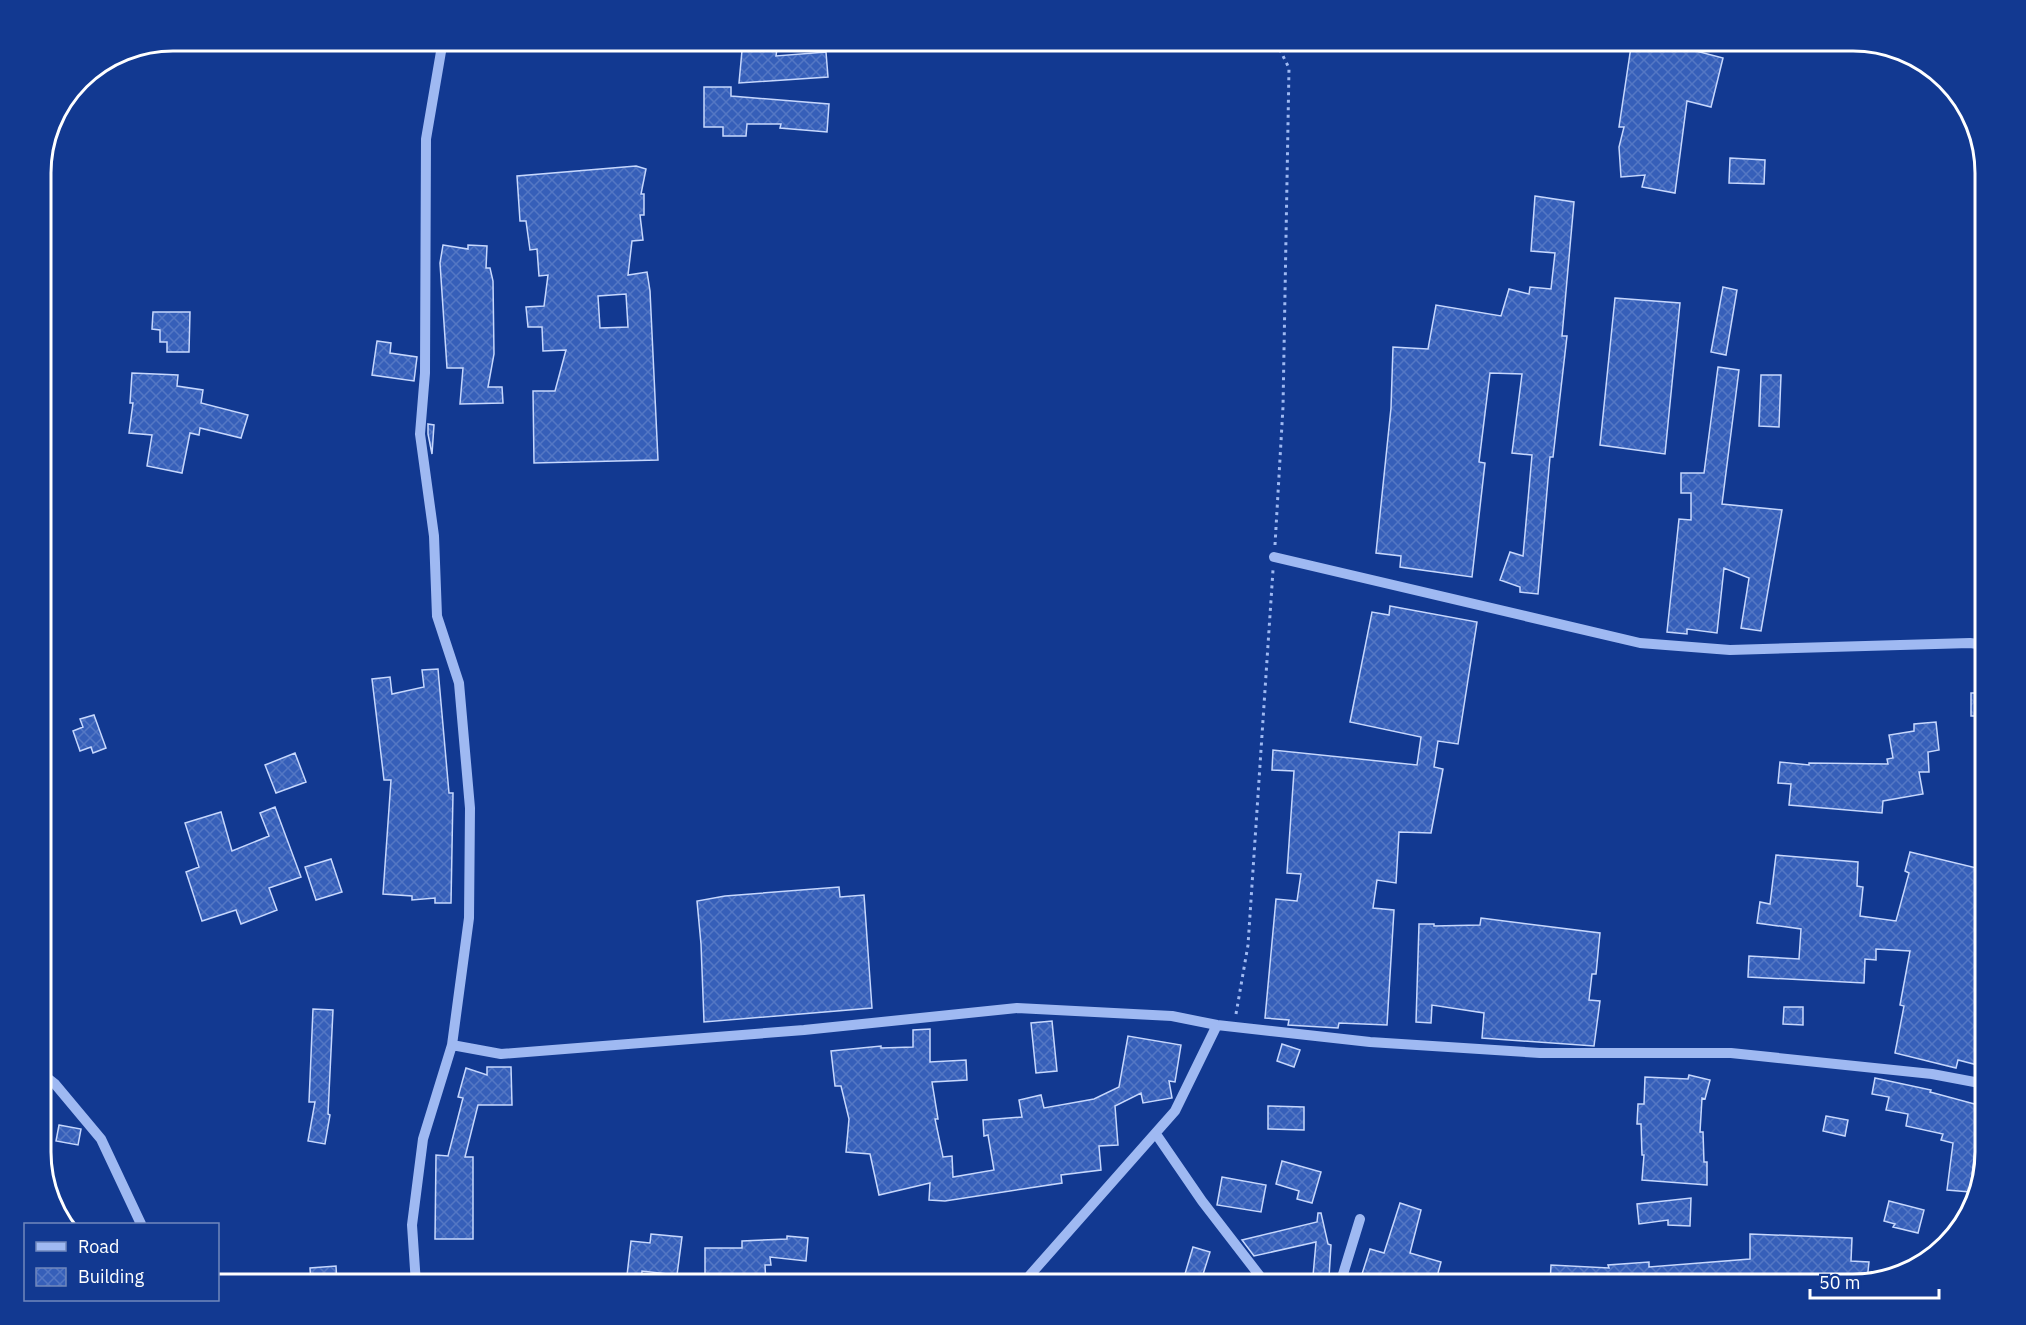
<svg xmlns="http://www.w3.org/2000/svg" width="2026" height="1325" viewBox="0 0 2026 1325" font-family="'IBM Plex Sans',sans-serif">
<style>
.building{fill:url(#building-cross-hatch);stroke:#c6d7fd;stroke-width:1.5;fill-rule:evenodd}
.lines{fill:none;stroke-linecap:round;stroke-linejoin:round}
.path{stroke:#9fb9f2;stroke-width:3;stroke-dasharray:3 4.5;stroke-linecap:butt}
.minor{stroke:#9fb9f2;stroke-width:10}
.rim{fill:none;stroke:#fff;stroke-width:3}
</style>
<defs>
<pattern id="building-cross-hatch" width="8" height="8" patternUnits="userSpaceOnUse" patternTransform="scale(1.5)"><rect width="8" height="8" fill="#365fb9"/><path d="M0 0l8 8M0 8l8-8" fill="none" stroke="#5477c4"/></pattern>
</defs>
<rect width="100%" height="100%" fill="#123991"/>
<path class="building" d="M743 40H758V47L777 49 776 56 826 52 828 77 739 83Z
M1632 40H1693L1692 50 1723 58 1711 107 1687 101 1675 193 1642 187 1645 175 1621 177 1619 147 1624 127H1619Z
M704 87H731V96L829 104 827 132 780 128 781 124H747L746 136H723V127H704Z
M1730 158 1765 160 1764 184 1729 183Z
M636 166 646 169 641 194H644V215H640L643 240 632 241 628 275 647 272 650 291 658 460 534 463 533 391H555L566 350 543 351 542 327H528L526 307 544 306 548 275 539 276 537 249 530 250 526 221H520L517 176ZM626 294 628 327 600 328 598 296Z
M1535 196 1574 202 1562 336H1567L1553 457H1550L1538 594 1520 592V587L1500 580 1510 552 1523 556 1532 455 1512 453 1522 374 1490 373 1479 462 1485 463 1472 577 1400 567 1401 556 1376 553 1391 408 1393 347 1428 349 1436 305 1501 316 1509 289 1529 294 1530 287 1551 289 1555 253 1531 251Z
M443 245 468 249V245L487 246 486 268H490L493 281 494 354 488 387H502L503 403 460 404 463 368H447L440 263Z
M1723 287 1737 290 1726 355 1711 352Z
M1615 298 1680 303 1665 454 1600 445Z
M153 312H190L189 352H167V342H160V330L152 329Z
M377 341 391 343 390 353 417 357 414 381 372 375Z
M1718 367 1739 370 1722 504 1782 510 1761 631 1741 628 1749 578 1724 568 1717 633 1687 629V634L1667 632 1679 519 1691 520V493H1681V473H1704Z
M132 373 178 375 177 386 203 390 201 403 248 415 241 438 200 428 199 435 190 433 182 473 147 466 152 435 129 433 133 403H130Z
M1761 375H1781L1779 427 1759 426Z
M428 424 434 425 432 454 428 434Z
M1390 606 1477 622 1458 744 1438 741 1434 767 1443 769 1431 833 1399 832 1396 883 1377 880 1373 908 1394 910 1387 1025 1339 1023 1338 1028 1288 1025 1289 1020 1265 1018 1276 899 1297 901 1301 874 1287 873 1294 771 1272 770 1273 750 1417 765 1421 737 1350 722 1372 612 1389 615Z
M438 669 449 793H453L451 903H435V898L412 900V896L383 894 391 780H384L372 679 390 677 392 694 424 687 422 670Z
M1971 693H1985V716H1971Z
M94 715 106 748 93 753 91 747 80 751 73 731 83 727 80 719Z
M1936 722 1939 750 1928 752 1929 772H1919L1923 794 1883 801 1882 813 1789 805 1791 784 1778 783 1780 762 1809 765V763L1888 764 1887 759 1893 758 1889 735 1914 731V724Z
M295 753 306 782 276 793 265 765Z
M275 807 301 877 269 888 277 910 241 924 236 910 202 921 186 872 199 867 185 823 221 812 232 851 269 836 260 813Z
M1910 852 1985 870V1015L1979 1048 1985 1050V1067L1958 1060 1956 1068 1895 1053 1904 1006 1900 1005 1910 951 1876 949V960L1865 959 1864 983 1748 977 1749 956 1799 959 1801 929 1757 923 1760 902 1770 904 1776 855 1858 862 1857 886 1863 887 1860 916 1896 921 1909 873 1905 871Z
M331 859 342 892 316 900 305 867Z
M839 887 840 897 864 895 872 1008 704 1022 701 944 697 901 725 896Z
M1481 918 1600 933 1596 974H1592L1589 1000 1600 1001 1594 1046 1482 1038 1484 1013 1432 1005 1431 1023 1416 1022 1419 924H1434V926L1480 925Z
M1784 1007H1803V1025L1783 1024Z
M313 1009 333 1010 328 1114 330 1115 325 1144 308 1141 315 1102H309Z
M1052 1021 1057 1071 1036 1073 1031 1023Z
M930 1029V1062L966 1060 967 1080 932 1082 938 1119H935L943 1157 952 1156 953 1177 994 1170 988 1135 984 1136 983 1120 1022 1117 1019 1100 1041 1095 1044 1108 1094 1099 1119 1087 1128 1036 1181 1045 1175 1082 1169 1081 1172 1098 1143 1103 1141 1093 1115 1106 1118 1145 1099 1146 1101 1170 1061 1175 1062 1183 945 1201 929 1200 930 1183 879 1195 870 1154 846 1152 849 1119 841 1086H835L831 1051 881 1046V1048L913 1047V1030Z
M1282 1044 1300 1050 1294 1067 1277 1061Z
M487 1067H511L512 1105H478L465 1157H473V1239H435L436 1155 448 1156 463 1098 458 1097 466 1068 487 1075Z
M1689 1075 1710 1080 1705 1099 1702 1098 1700 1132H1703L1704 1162H1707V1185L1642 1180 1644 1155H1642L1641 1124H1637L1638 1104H1644L1645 1077 1688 1079Z
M1875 1078 1931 1090 1930 1092 1982 1106 1980 1112 1985 1113V1142L1976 1141 1970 1192 1947 1190 1953 1143 1941 1140 1943 1134 1906 1126 1908 1114 1886 1110 1889 1097 1872 1094Z
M1268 1106 1304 1107V1130L1268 1129Z
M1826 1116 1848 1120 1845 1136 1823 1131Z
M59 1125 81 1129 78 1145 56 1141Z
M1282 1161 1321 1172 1312 1203 1297 1199 1299 1191 1276 1184Z
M1222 1177 1266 1185 1261 1212 1217 1205Z
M1691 1198 1690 1226 1668 1225V1220L1639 1224 1637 1204Z
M1889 1201 1924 1210 1918 1233 1893 1227 1895 1224 1884 1221Z
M1400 1203 1421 1210 1410 1253 1441 1262 1435 1284H1398L1362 1274 1370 1249 1384 1253Z
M1318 1213H1321L1328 1244 1331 1245 1329 1277 1313 1276 1316 1242 1254 1256 1242 1240 1317 1222Z
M651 1234 682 1237 677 1275 642 1271 641 1284H626L631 1241 650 1243Z
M1750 1234 1852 1238 1851 1261 1869 1262 1867 1281 1853 1284H1550L1551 1265 1609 1268 1608 1265 1649 1262V1267L1750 1259Z
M787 1236 808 1238 806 1261 770 1257 771 1265H765L766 1284H705V1248H742V1241L787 1239Z
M1193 1247 1210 1252 1200 1284H1182Z
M336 1266 337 1284H311L310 1268Z"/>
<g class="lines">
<path class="path" d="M1275 545 1283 407 1289 68 1275 40
M1236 1014 1248 945 1273 570"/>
<path class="minor" d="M1274 557 1640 643 1730 650 1970 643 1985 645
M452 1045 501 1054 804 1030 1017 1008 1172 1016 1217 1025 1370 1042 1540 1053H1731L1932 1074 1985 1084
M41 1073 55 1084 101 1139 141 1224
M1156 1134 1202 1201 1266 1284
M416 1284 412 1225 423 1139 452 1045 469 918 470 808 459 683 437 616 434 536 420 434 425 373 426 139 443 40
M1025 1284 1030 1275 1175 1111 1217 1025
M1340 1284 1360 1219"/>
</g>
<path d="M0 0H2026V1325H0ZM173 51H1853A122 122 0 0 1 1975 173V1152A122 122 0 0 1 1853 1274H173A122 122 0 0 1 51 1152V173A122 122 0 0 1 173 51Z" fill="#123991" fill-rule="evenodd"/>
<path class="rim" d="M173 51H1853A122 122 0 0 1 1975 173V1152A122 122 0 0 1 1853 1274H173A122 122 0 0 1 51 1152V173A122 122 0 0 1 173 51Z"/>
<rect x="24" y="1223" width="195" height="78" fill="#123991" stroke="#7188bd" stroke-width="1.5"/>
<rect x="36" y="1242" width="30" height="9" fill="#9fb9f2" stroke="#7188bd" stroke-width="1.5"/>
<text x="78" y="1253" font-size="18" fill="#ffffff">Road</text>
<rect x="36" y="1268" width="30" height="18" fill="url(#building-cross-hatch)" stroke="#7188bd" stroke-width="1.5"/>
<text x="78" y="1283" font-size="18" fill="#ffffff">Building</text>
<path d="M1810 1289v9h129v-9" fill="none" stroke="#ffffff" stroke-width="3"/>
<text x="1819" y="1289" font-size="18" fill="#ffffff" stroke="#123991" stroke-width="4.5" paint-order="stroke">50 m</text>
</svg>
